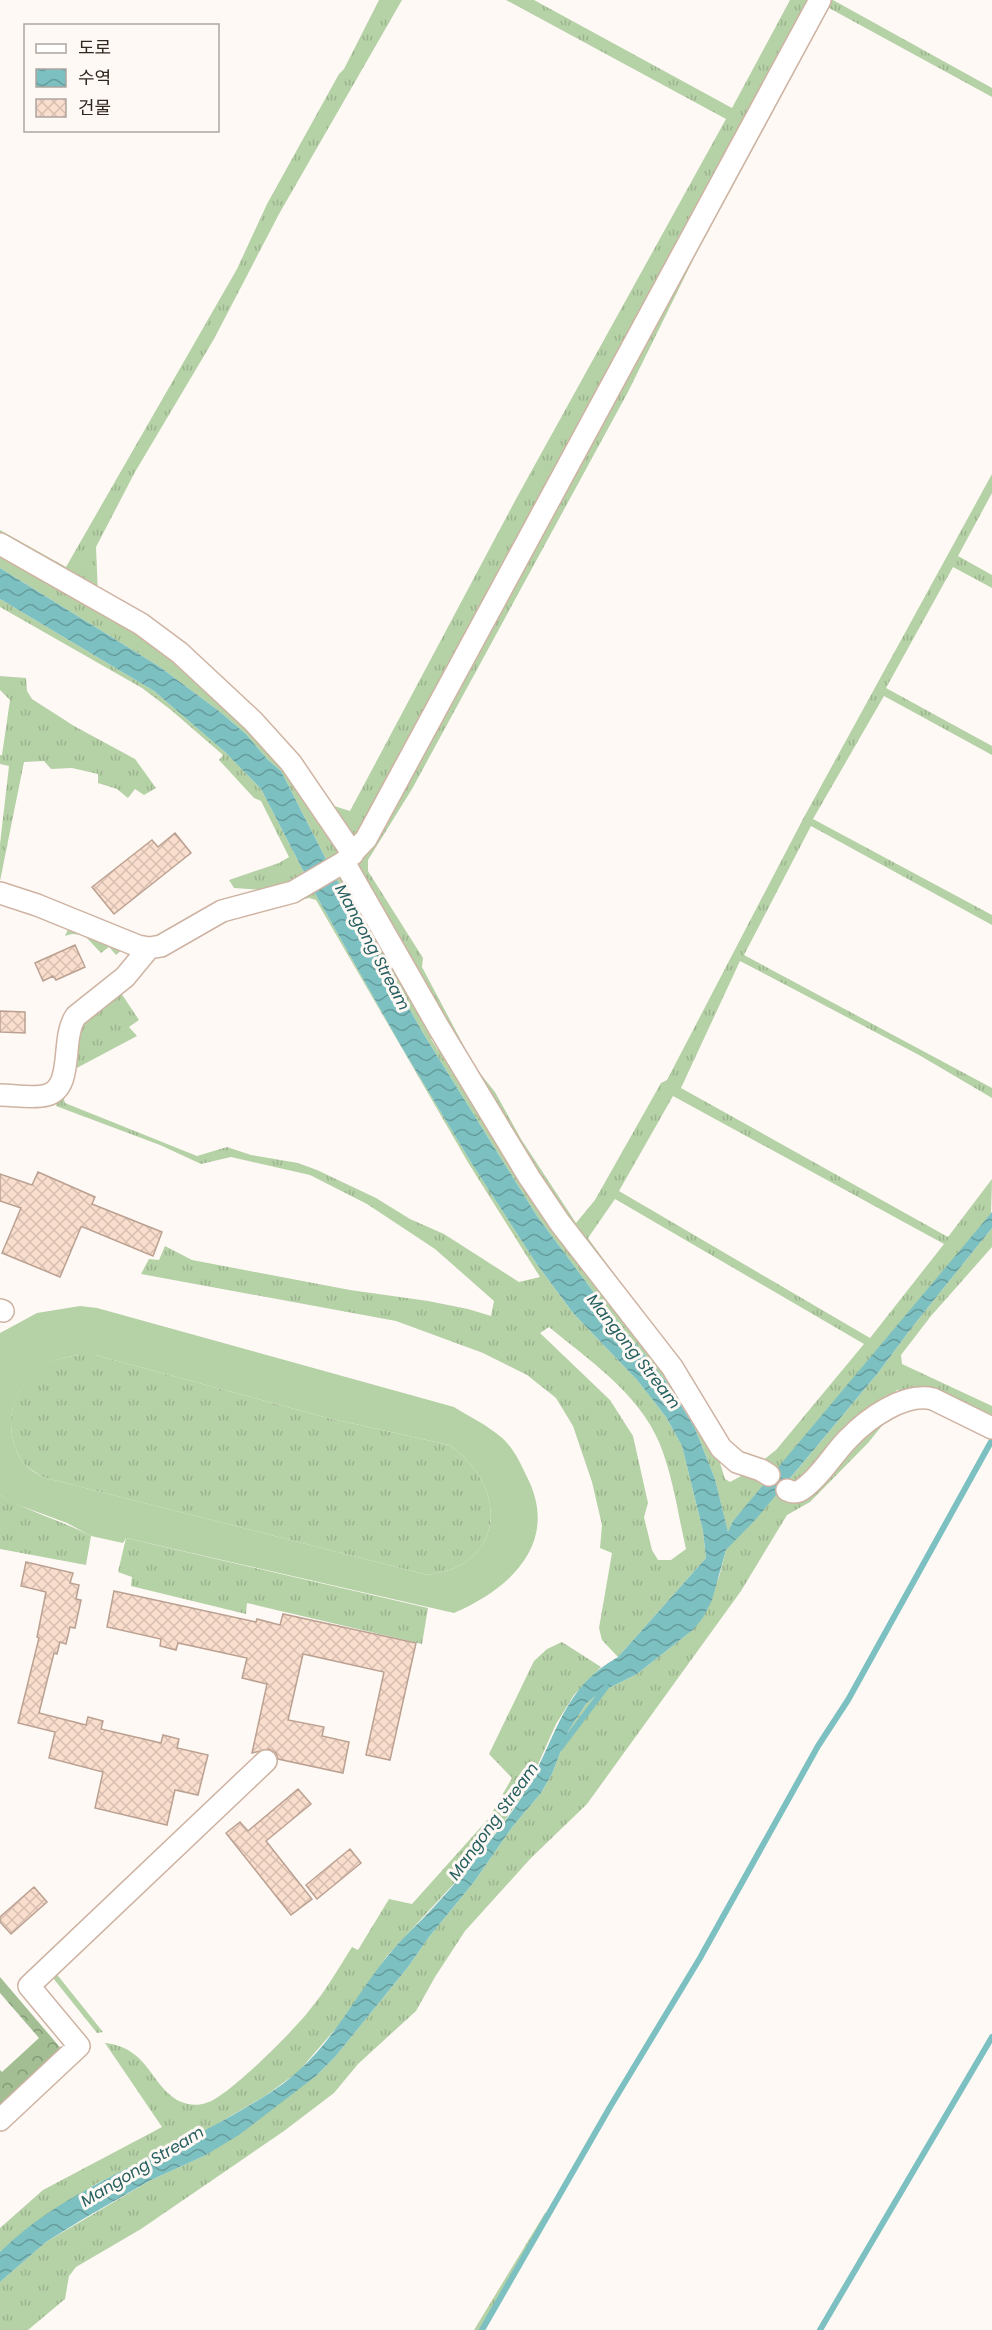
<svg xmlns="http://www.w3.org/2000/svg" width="992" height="2330" viewBox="0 0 992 2330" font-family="Poppins,'Noto Sans KR',sans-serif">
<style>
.grass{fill:url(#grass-tufts);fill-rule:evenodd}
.forest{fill:url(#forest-crowns)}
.pitch{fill:#b5d1a6;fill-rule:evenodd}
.water{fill:url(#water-waves)}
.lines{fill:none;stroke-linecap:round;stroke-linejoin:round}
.stream{stroke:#7cc0c1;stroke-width:6}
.building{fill:url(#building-cross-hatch);stroke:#bba191;stroke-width:1.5}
.minor-casing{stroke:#ceb3a3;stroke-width:24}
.minor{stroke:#fff;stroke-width:21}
.labels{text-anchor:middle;stroke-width:6;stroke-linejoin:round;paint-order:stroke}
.water-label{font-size:16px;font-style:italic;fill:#265f60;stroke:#fff9f5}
</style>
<defs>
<pattern id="grass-tufts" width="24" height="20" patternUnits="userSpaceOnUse" patternTransform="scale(1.5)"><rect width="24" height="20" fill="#b5d1a6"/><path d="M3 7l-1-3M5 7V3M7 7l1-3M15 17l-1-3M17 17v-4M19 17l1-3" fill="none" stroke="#9cb38f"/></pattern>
<pattern id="forest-crowns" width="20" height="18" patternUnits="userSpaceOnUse" patternTransform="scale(1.5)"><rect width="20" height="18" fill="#a2be92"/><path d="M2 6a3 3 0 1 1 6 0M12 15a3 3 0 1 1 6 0" fill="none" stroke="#859a77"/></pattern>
<pattern id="water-waves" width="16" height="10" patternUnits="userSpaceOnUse" patternTransform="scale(1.5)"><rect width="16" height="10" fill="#7cc0c1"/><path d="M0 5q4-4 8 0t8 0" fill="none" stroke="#669c9c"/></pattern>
<pattern id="building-cross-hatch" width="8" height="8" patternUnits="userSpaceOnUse" patternTransform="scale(1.5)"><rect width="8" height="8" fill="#fadecd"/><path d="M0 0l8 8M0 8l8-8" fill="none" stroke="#d7beb0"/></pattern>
</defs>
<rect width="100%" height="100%" fill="#fff9f5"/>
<path class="grass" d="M379 0H402L279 214 214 339 135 472 96 547 98 595 0 542V530L66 567 237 269 267 204 339 74 344 69Z
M506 0H534L732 108 790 0H810L357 835 352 837 300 768 334 806 350 811 516 499 726 119Z
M820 0H833L992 88V97L829 8 694 258 628 392 412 789 368 860V871L423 958 422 967 475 1067 495 1092 521 1139 576 1223 595 1200 661 1083 667 1080 803 819 992 474V493L958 556 992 575V588L953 567 886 688 992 746V755L884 696 813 819 992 915V925L811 826 744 955 992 1088V1098L919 1055 740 961 681 1088 948 1237 992 1179 991 1214 774 1473 761 1466 739 1459 725 1447 672 1362 535 1180 355 877 352 862 410 762ZM673 1096 944 1244 870 1338 619 1191ZM615 1199 864 1344 776 1450 762 1461 743 1454 720 1433 677 1360 588 1238Z
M0 548 139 626 250 723 341 850 329 865 281 771 267 759 246 734 219 711 160 667 0 568Z
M0 599 154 691 225 752 261 789 307 878 264 890 234 888 229 880 279 863 289 857 261 801 254 798 219 760 223 755 171 710 142 688 0 607Z
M0 676 26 678 27 691 32 699 74 726 135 759 156 788 144 795 135 789 128 798 117 789 98 783V774L72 768 51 769 44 761 24 762 0 881V844L9 766 0 764V755H2L10 700 0 690Z
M341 873 439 1033 431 1039 438 1050 446 1045 624 1316 721 1455 720 1463 725 1479 730 1482 743 1475 767 1482 733 1521 728 1533 715 1479 694 1426 665 1380 598 1298 537 1216 423 1033 334 875Z
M312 888 401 1046 472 1164 536 1263 573 1313 637 1380 666 1417 682 1446 703 1531 706 1558 618 1657 602 1640 599 1628 612 1553 600 1548 602 1525 592 1482 573 1426 556 1398 527 1375 483 1353 396 1321 141 1274 149 1259 159 1260 165 1246 192 1260 350 1290 428 1301 468 1309 491 1316 494 1301 435 1249 367 1204 310 1175 231 1157 201 1164 160 1145 56 1106 72 1034 117 987 139 1020 129 1027 137 1036 73 1070 64 1099 65 1103 197 1156 227 1147 251 1155 298 1163 317 1170 376 1198 410 1219 444 1234 519 1282 540 1277 469 1164 316 900 309 898 300 900 298 897ZM549 1327C589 1360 638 1393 659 1442 673 1476 678 1514 686 1549L671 1560H658L652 1550 644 1517 648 1503 633 1436 610 1400 540 1333Z
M71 922 124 948 116 955 109 947 101 953 84 935 72 934 65 936Z
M992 1228V1247L931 1316 901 1355 902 1364 992 1406V1426L920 1391 919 1387 904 1392 897 1390 803 1484 787 1482 878 1373 913 1326Z
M81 1355H95L328 1418 449 1445C489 1471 510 1528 467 1561 456 1570 441 1572 428 1575L42 1477C36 1472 28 1468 23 1463 0 1427 11 1383 49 1363 59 1358 70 1356 81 1355Z
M898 1406 868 1443 810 1502 787 1515 741 1591 587 1804 531 1858 465 1931 435 1977 416 2011 358 2064 334 2093 284 2131 141 2229 76 2267 69 2276 65 2299 28 2330H0V2282L46 2242 151 2180 204 2156 316 2076 335 2057 408 1967 429 1937 474 1882 513 1826 541 1793 552 1774 569 1730 586 1704 599 1693 637 1674 694 1629 719 1577 726 1550 779 1491 793 1495Z
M0 1495C28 1512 61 1520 91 1536L86 1565 0 1549Z
M126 1538 428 1608 422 1644 247 1603 246 1614 131 1586 132 1577 118 1572Z
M562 1642 601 1667 574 1695 556 1724 528 1787 501 1826 461 1876 387 1956 338 2026 298 2072 265 2096 205 2131 96 2184 46 2216 0 2252V2228L43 2190 162 2127 105 2043C149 2048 150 2085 179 2101 187 2105 198 2106 206 2103 227 2098 293 2031 308 2012 325 1992 338 1969 352 1947L358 1950 389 1899 412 1904 489 1818 512 1778 489 1754 534 1661 547 1649Z
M55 1972 103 2032 97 2033 53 1978Z
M545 2213H548L481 2330H474Z"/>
<path class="forest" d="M0 1977 64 2052 0 2108V2070L2 2072 39 2038 0 1993Z"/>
<path class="pitch" d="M80 1306 97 1308 454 1407C470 1417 487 1425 501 1437 512 1446 520 1462 526 1475 561 1541 512 1588 454 1613L126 1538 123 1543 91 1536 67 1523 13 1503 0 1495V1333L37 1313ZM81 1355H95L328 1418 449 1445C489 1471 510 1528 467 1561 456 1570 441 1572 428 1575L42 1477C36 1473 28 1468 23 1463 0 1427 11 1383 50 1363 59 1358 70 1356 81 1355Z"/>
<path class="water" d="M0 568 160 667 219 711 246 734 267 759 281 771 329 865 307 878 261 789 225 752 154 691 0 599Z
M334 875 423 1033 537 1216 598 1298 665 1380 694 1426 715 1479 728 1532 733 1521 992 1212V1228L913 1326 878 1373 756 1519 726 1550 712 1600 704 1616 694 1629 637 1674 599 1693 586 1704 569 1730 552 1774 541 1793 513 1826 474 1882 429 1937 408 1967 335 2057 316 2076 239 2135 204 2156 151 2180 83 2219 46 2242 0 2282V2252C65 2188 156 2159 233 2115 255 2102 279 2089 297 2072 334 2040 356 1995 386 1958 400 1940 417 1925 432 1909 457 1882 481 1854 502 1825 511 1813 520 1801 527 1788 557 1737 562 1688 618 1657L706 1558 703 1531 682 1446 666 1417 637 1380 573 1313 536 1263 472 1164 401 1046 312 888Z"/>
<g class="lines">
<path class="stream" d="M560 1748 606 1687
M482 2330 610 2107 700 1958 818 1746 848 1700 992 1440
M820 2330 992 2037"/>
</g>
<path class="building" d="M175 833 191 853 114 914 92 887 152 840 158 847Z
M75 945 85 967 56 980 53 976 43 981 35 963Z
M0 1011 25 1012V1033L0 1032Z
M38 1172 95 1197 92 1204 162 1232 153 1256 83 1227H81L60 1277 2 1253 21 1208 0 1201V1174L32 1185Z
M26 1562 73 1573 70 1583 79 1585 76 1599 81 1600 75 1628 70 1627 66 1644 60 1642 57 1654 54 1653 39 1713 86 1725 88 1717 103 1721 101 1729 161 1743 163 1735 179 1739 177 1748 208 1755 198 1795 175 1790 167 1825 95 1808 103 1772 49 1758 55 1732 18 1723 39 1638 37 1637 46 1592 21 1586Z
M114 1591 256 1622 257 1619 280 1625 283 1614 416 1643 390 1760 366 1755 384 1672 303 1654 288 1720 324 1727 322 1736 349 1742 343 1773 278 1759 276 1753 269 1749 252 1753 267 1684 242 1678 247 1658 178 1643 176 1650 160 1646 161 1639 107 1627Z
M298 1789 311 1804 266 1841 312 1899 291 1915 226 1833 240 1822 248 1831Z
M350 1849 361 1863 317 1899 306 1885Z
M34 1887 47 1902 11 1934 0 1922V1917Z"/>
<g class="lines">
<defs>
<path id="minor" d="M0 544 141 624 180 653 253 721 291 763 353 854
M344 862 439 1028 529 1177 560 1223 672 1367 721 1448 737 1462 761 1470 769 1475
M0 893 37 905 138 946 149 948 161 946 222 911 293 892 344 862 366 839 820 0
M0 1095C15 1095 33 1099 47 1095 75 1087 60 1038 76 1016L125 977 149 948
M0 1310 3 1311
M787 1490C793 1493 798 1493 804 1488 821 1476 833 1454 848 1439 867 1419 904 1392 933 1399L992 1428
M0 2120 79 2046 29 1986 266 1761"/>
</defs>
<use href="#minor" class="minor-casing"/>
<use href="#minor" class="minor"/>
</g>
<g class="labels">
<g class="water-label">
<text transform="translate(373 947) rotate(62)" y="6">Mangong Stream</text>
<text transform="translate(634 1351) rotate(52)" y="6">Mangong Stream</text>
<text transform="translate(493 1821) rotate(-54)" y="6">Mangong Stream</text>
<text transform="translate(142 2166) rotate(-31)" y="6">Mangong Stream</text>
</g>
</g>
<rect x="24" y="24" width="195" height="108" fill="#fff9f5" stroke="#ada5a0" stroke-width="1.5"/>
<rect x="36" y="44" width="30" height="9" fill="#ffffff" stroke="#ada5a0" stroke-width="1.5"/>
<text x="78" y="54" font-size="18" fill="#312620">도로</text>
<rect x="36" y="69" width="30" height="18" fill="url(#water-waves)" stroke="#ada5a0" stroke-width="1.5"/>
<text x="78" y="84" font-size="18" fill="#312620">수역</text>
<rect x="36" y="99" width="30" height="18" fill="url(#building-cross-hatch)" stroke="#ada5a0" stroke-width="1.5"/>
<text x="78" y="114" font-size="18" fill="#312620">건물</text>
</svg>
